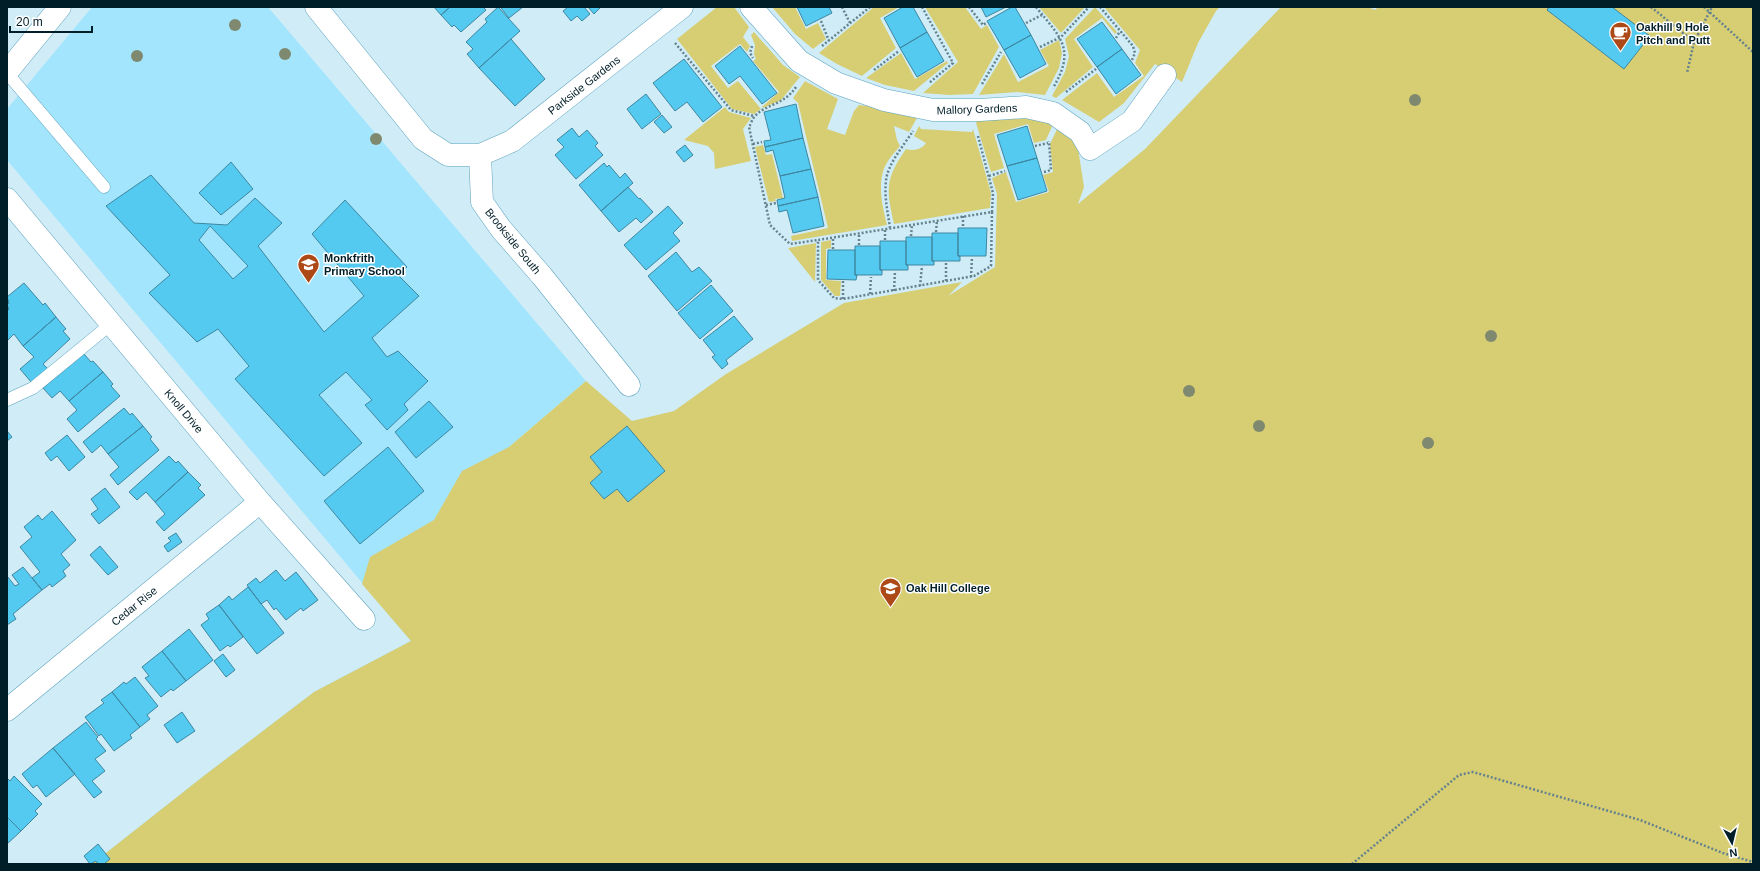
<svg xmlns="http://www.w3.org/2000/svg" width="1760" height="871" viewBox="0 0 1760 871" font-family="Arial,sans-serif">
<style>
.built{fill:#a4e5fe}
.green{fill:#d7ce73}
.building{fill:#54caf1;stroke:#3e87a0;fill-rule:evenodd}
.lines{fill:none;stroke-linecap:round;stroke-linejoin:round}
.service-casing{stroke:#5ba3bd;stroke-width:13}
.minor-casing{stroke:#5ba3bd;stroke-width:23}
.path{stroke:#65828d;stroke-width:2.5;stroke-dasharray:2 2;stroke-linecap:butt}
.service{stroke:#fff;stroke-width:12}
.minor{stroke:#fff;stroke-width:22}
.tree{fill:#7f896f}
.labels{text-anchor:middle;stroke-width:3;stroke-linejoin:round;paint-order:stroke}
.poi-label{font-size:11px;font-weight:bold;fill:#001e28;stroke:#fff;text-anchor:start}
.street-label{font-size:11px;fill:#001e28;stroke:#fff}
</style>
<rect width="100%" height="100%" fill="#d0ecf7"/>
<path class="built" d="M92 7H268L586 381 509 447 1753 864H92L205 775 314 692 411 641 7 160V109Z"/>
<path class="green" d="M717 7H734L749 27 743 37 750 46 747 52 740 44 711 66 728 88 738 81 761 109 754 114 732 109 677 39Z
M772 7H795L806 29 818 23 826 39 813 49 795 34Z
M874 7H899L880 18 896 48 862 76 837 64 819 53Z
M925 7H965L981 29 987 25 999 47 973 94 949 95 923 93 958 62Z
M1039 7H1085L1061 33Z
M1095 7 1117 32 1115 34 1102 18 1074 39 1093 67 1056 98 1052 96 1065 72 1069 56 1065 39Z
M1104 7H1220L1216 11 1198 43 1182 82 1155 64 1124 103 1099 122 1062 100 1097 73 1114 97 1144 76 1135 63 1140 50Z
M1281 7H1368L1375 10 1378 7H1753V864H92L205 775 314 692 411 641 362 584 370 557 434 520 462 471 509 447 586 381 632 421 674 411 726 374 844 303 962 282 948 296 995 267 997 194 992 178 1006 172 1016 202 1049 192 1043 175 1053 172 1050 144 1059 125 1077 142 1084 187 1078 204 1145 149Z
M754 32 783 65 800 77 781 100 763 108 762 107 779 92 753 61 756 59 754 54 755 45 751 35Z
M1059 40 1062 53 1059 68 1045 95 1017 92 979 95 1004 54 1018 82 1049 66 1040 50Z
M901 53 915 79 947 61 948 63 914 91 885 85 866 78Z
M805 81 838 99 827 129 845 135 854 111 859 105 868 106 917 118 909 132 894 126 897 140 900 146C896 151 891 156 888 161 876 179 882 205 887 225L792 241 791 236 828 228 798 103 793 98Z
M725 107 729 112 751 118 743 129 751 161 715 169 714 153 708 146 684 140Z
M1030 117 1054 122 1046 140 1034 143 1028 124 994 134 1004 168 991 172 976 123 978 120Z
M919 126 921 129 972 132 973 129 991 193 990 208 894 224C886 189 885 179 906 149 914 151 921 150 926 143L914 136Z
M763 145 766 155 772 154 783 198 775 199 776 201 769 202 755 147Z
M831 240V248L826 249V280L841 281 840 296H835L821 280V242Z
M816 243 815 282 788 248Z"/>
<path class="building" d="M434 7H450L441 15Z
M450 7H483L486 10 461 32 454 25 452 27 441 15Z
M498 7 520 31 479 68 467 54 473 49 466 42 487 22 485 19Z
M502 7H523L509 18 501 8Z
M568 7H584L590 14 582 21 577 16 571 21 563 11Z
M588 7H601L594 14Z
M797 7H829L832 13 806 26Z
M903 7H913L927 32 900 48 884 18Z
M981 7H1006L986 17Z
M1012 7H1015L1031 35 1004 50 987 21Z
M1549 7H1612L1650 36 1624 69 1547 10Z
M1102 22 1122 49 1097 67 1077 39Z
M927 32 944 61 917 77 900 48Z
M1031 35 1046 64 1020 78 1004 50Z
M511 39 545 79 515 106 479 68Z
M740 46 777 93 762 104 740 76 729 84 715 66Z
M1122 49 1141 75 1116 94 1097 67Z
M684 59 722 107 703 122 687 102 675 111 653 83Z
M646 94 661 114 642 129 627 109Z
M796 104 803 138 765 147 764 141 771 140 764 112Z
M662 115 672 127 664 133 654 122Z
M1027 126 1037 158 1007 166 997 135Z
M572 128 579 137 587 130 598 143 595 146 603 155 576 179 555 155 564 147 557 140Z
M803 138 811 169 780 176 773 150 766 152 765 147Z
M685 145 693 155 684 162 676 152Z
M1037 158 1047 191 1018 200 1007 166Z
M231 162 253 189 221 215 199 193Z
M604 163 607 167 609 165 620 178 625 173 633 183 601 211 579 185Z
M811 169 818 197 778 206 777 200 785 198 780 176Z
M151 175 194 223 227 225 255 198 282 223 258 246 324 332 364 296 312 234 345 200 407 267 398 275 419 296 372 338 387 357 398 351 428 381 404 404 408 410 387 430 365 405 372 400 346 372 319 395 362 443 324 476 235 379 249 366 218 329 197 342 149 293 170 275 106 206ZM210 226 248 266 233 279 199 240Z
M628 187 639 199 640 198 653 212 641 223 636 218 619 232 601 211Z
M818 197 824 226 793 233 787 210 779 212 778 206Z
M668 206 683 223 673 233 680 241 646 270 624 245Z
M958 228H987L986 256H958Z
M932 233H958V256H960V261H932Z
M906 237H932V261H934V265H906Z
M880 241H906V265H908V270H880Z
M855 246H880V270H882V275H855Z
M828 250H855V275H857L856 280 827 279Z
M676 252 692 272 699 267 712 281 677 311 648 276Z
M24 283 43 305 45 303 56 317 23 346 14 334 7 341V311L9 309 7 305 9 303 7 297Z
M711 285 733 311 700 339 678 313Z
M734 316 753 339 726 360 728 364 722 369 712 357 715 355 703 340Z
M56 317 66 329 63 331 70 339 43 364 48 369 32 383 20 369 34 357 23 346Z
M84 354 91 362 93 361 103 372 69 401 60 391 52 398 43 388Z
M103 372 113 384 111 386 120 396 78 432 67 419 77 410 69 401Z
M429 401 453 427 416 458 395 432Z
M124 408 130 415 132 413 143 426 108 454 101 445 92 453 83 442Z
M143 426 152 437 150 439 159 450 118 485 110 475 119 467 108 454Z
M627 426 665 471 628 502 617 489 604 499 590 483 602 472 590 457Z
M7 431 12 437 7 441Z
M67 435 85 457 69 471 57 456 51 461 45 453Z
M388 447 424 491 360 544 324 501Z
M169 456 176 463 178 461 188 472 155 502 146 492 137 500 129 492Z
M188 472 201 485 198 488 205 495 164 531 156 522 165 514 155 502Z
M105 488 120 507 99 524 91 514 98 509 91 499Z
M52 511 76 540 61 554 70 565 63 571 66 576 52 587 50 584 42 590 32 578 40 572 20 547 32 537 24 527 38 515 42 520Z
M176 533 182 542 168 552 164 546 171 541 168 538Z
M100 546 118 567 108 575 90 555Z
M23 567 42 590 13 614 16 619 7 625V576L15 586 19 584 12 575Z
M276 570 285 581 296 572 318 600 303 611 301 608 286 620 276 608 274 610 267 600 261 604 247 585 256 578 260 583Z
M248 587 284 633 257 654 219 605 229 596 232 600Z
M219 605 243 637 230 647 228 645 220 651 201 625 209 619 206 614Z
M189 629 213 660 186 681 162 651Z
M162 651 186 681 173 691 171 689 161 697 145 678 149 676 142 667Z
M223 654 235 670 226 677 214 661Z
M135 677 158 706 147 715 150 719 140 727 112 692 124 682 126 684Z
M112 692 140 727 130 735 132 738 114 751 101 734 99 736 85 717 104 703 101 700Z
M182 712 195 731 177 743 164 725Z
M86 722 98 737 96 739 106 751 95 759 105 771 92 781 102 792 94 798 53 748Z
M53 748 75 774 46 797 37 785 33 788 22 774Z
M14 776 42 804 35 811 38 814 21 831 7 817V778L10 781Z
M7 817 21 831 7 844Z
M98 844 110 859 104 864H98L96 861 90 864 84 856Z"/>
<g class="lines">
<defs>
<path id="service" d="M7 73 104 187
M7 400 33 388 111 324"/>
<path id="minor" d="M316 7 423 139 448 155H480L512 141 682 7
M751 7 799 61 836 83 884 100 933 110H980L1026 107 1053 113 1080 132 1090 149 1132 121 1165 75
M7 72 60 7
M480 155 482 202 501 229 542 276 629 385
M7 199 260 502 364 619
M7 710 260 502"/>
</defs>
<use href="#service" class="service-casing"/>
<use href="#minor" class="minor-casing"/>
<path class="path" d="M842 7 850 23
M922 7 953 63 929 83
M969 7 983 25 986 23
M1036 7C1061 38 1076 49 1053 88
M1100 7 1133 46 1135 53 1132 60
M1651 7 1694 42 1687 73
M1704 7 1753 52
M821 21 829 41
M1026 23 1042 15
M1116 38 1120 31
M1694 42 1712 7
M675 43 731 110 754 116
M752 46 750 53 753 58
M822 46 870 7
M1040 47 1061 37 1089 7
M874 70 899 51
M982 84 1001 52
M796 87C784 105 766 104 755 116 752 119 751 124 749 127L770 225 790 244 818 240
M1066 92 1096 69
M978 136 993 193 992 212 818 240V280L834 298 843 299 974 276 991 266 992 212
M753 144 762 142
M1035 146 1048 143
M1044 172 1051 170 1049 141
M989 176 1005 171
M766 205 776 203
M963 226V216
M890 228C888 213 884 197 886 181 887 165 904 145 913 131
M936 232 937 220
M911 236 912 225
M885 240V229
M859 245V233
M833 249V238
M971 277 972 257
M946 281V263
M920 286 922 266
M894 291 895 271
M870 294 871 277
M843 299V281
M1352 864 1459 775 1473 772 1640 820 1723 853 1753 862"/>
<use href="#service" class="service"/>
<use href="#minor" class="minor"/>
</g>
<g class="tree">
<circle cx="235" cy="25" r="6"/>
<circle cx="285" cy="54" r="6"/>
<circle cx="137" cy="56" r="6"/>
<circle cx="1415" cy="100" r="6"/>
<circle cx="376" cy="139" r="6"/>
<circle cx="1491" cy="336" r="6"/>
<circle cx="1189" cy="391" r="6"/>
<circle cx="1259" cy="426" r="6"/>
<circle cx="1428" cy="443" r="6"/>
</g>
<defs>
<symbol id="cafe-pin" viewBox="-11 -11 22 30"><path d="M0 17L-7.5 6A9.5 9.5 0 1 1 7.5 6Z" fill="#ad4916" stroke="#fff"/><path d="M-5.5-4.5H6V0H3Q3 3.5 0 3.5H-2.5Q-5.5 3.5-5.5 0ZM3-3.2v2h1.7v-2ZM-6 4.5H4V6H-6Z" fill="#fff"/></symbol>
<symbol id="school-pin" viewBox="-11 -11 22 30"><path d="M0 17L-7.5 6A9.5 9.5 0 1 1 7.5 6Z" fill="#ad4916" stroke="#fff"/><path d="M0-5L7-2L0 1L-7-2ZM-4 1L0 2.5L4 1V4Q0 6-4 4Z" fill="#fff"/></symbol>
<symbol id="university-pin" viewBox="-11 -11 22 30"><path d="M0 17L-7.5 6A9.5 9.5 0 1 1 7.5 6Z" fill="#ad4916" stroke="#fff"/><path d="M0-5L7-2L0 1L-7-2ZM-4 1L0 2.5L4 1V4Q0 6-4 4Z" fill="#fff"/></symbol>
</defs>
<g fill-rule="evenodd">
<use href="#cafe-pin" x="1608" y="20" width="25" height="34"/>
<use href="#school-pin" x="296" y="252" width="25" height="34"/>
<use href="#university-pin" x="878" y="576" width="25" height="34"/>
</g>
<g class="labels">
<g class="poi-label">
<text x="1636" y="31">Oakhill 9 Hole<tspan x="1636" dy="13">Pitch and Putt</tspan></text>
<text x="324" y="262">Monkfrith<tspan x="324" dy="13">Primary School</tspan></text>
<text x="906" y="592">Oak Hill College</text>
</g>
<g class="street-label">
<text transform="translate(584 85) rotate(-38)" y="4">Parkside Gardens</text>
<text transform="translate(977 109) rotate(-2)" y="4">Mallory Gardens</text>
<text transform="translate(513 241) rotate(51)" y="4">Brookside South</text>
<text transform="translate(184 411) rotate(50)" y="4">Knoll Drive</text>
<text transform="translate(134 606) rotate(-39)" y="4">Cedar Rise</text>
</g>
</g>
<rect width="1760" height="871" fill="none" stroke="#001e28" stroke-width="16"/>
<g transform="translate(1732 843) rotate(172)" stroke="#ffffff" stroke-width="3" paint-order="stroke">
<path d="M0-3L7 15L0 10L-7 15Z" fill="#001e28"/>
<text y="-6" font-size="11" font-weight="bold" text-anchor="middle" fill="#001e28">N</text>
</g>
<path d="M10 26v6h82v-6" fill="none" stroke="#001e28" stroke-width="2"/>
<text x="16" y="26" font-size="12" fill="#001e28" stroke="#ffffff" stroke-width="3" paint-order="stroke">20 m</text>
</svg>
